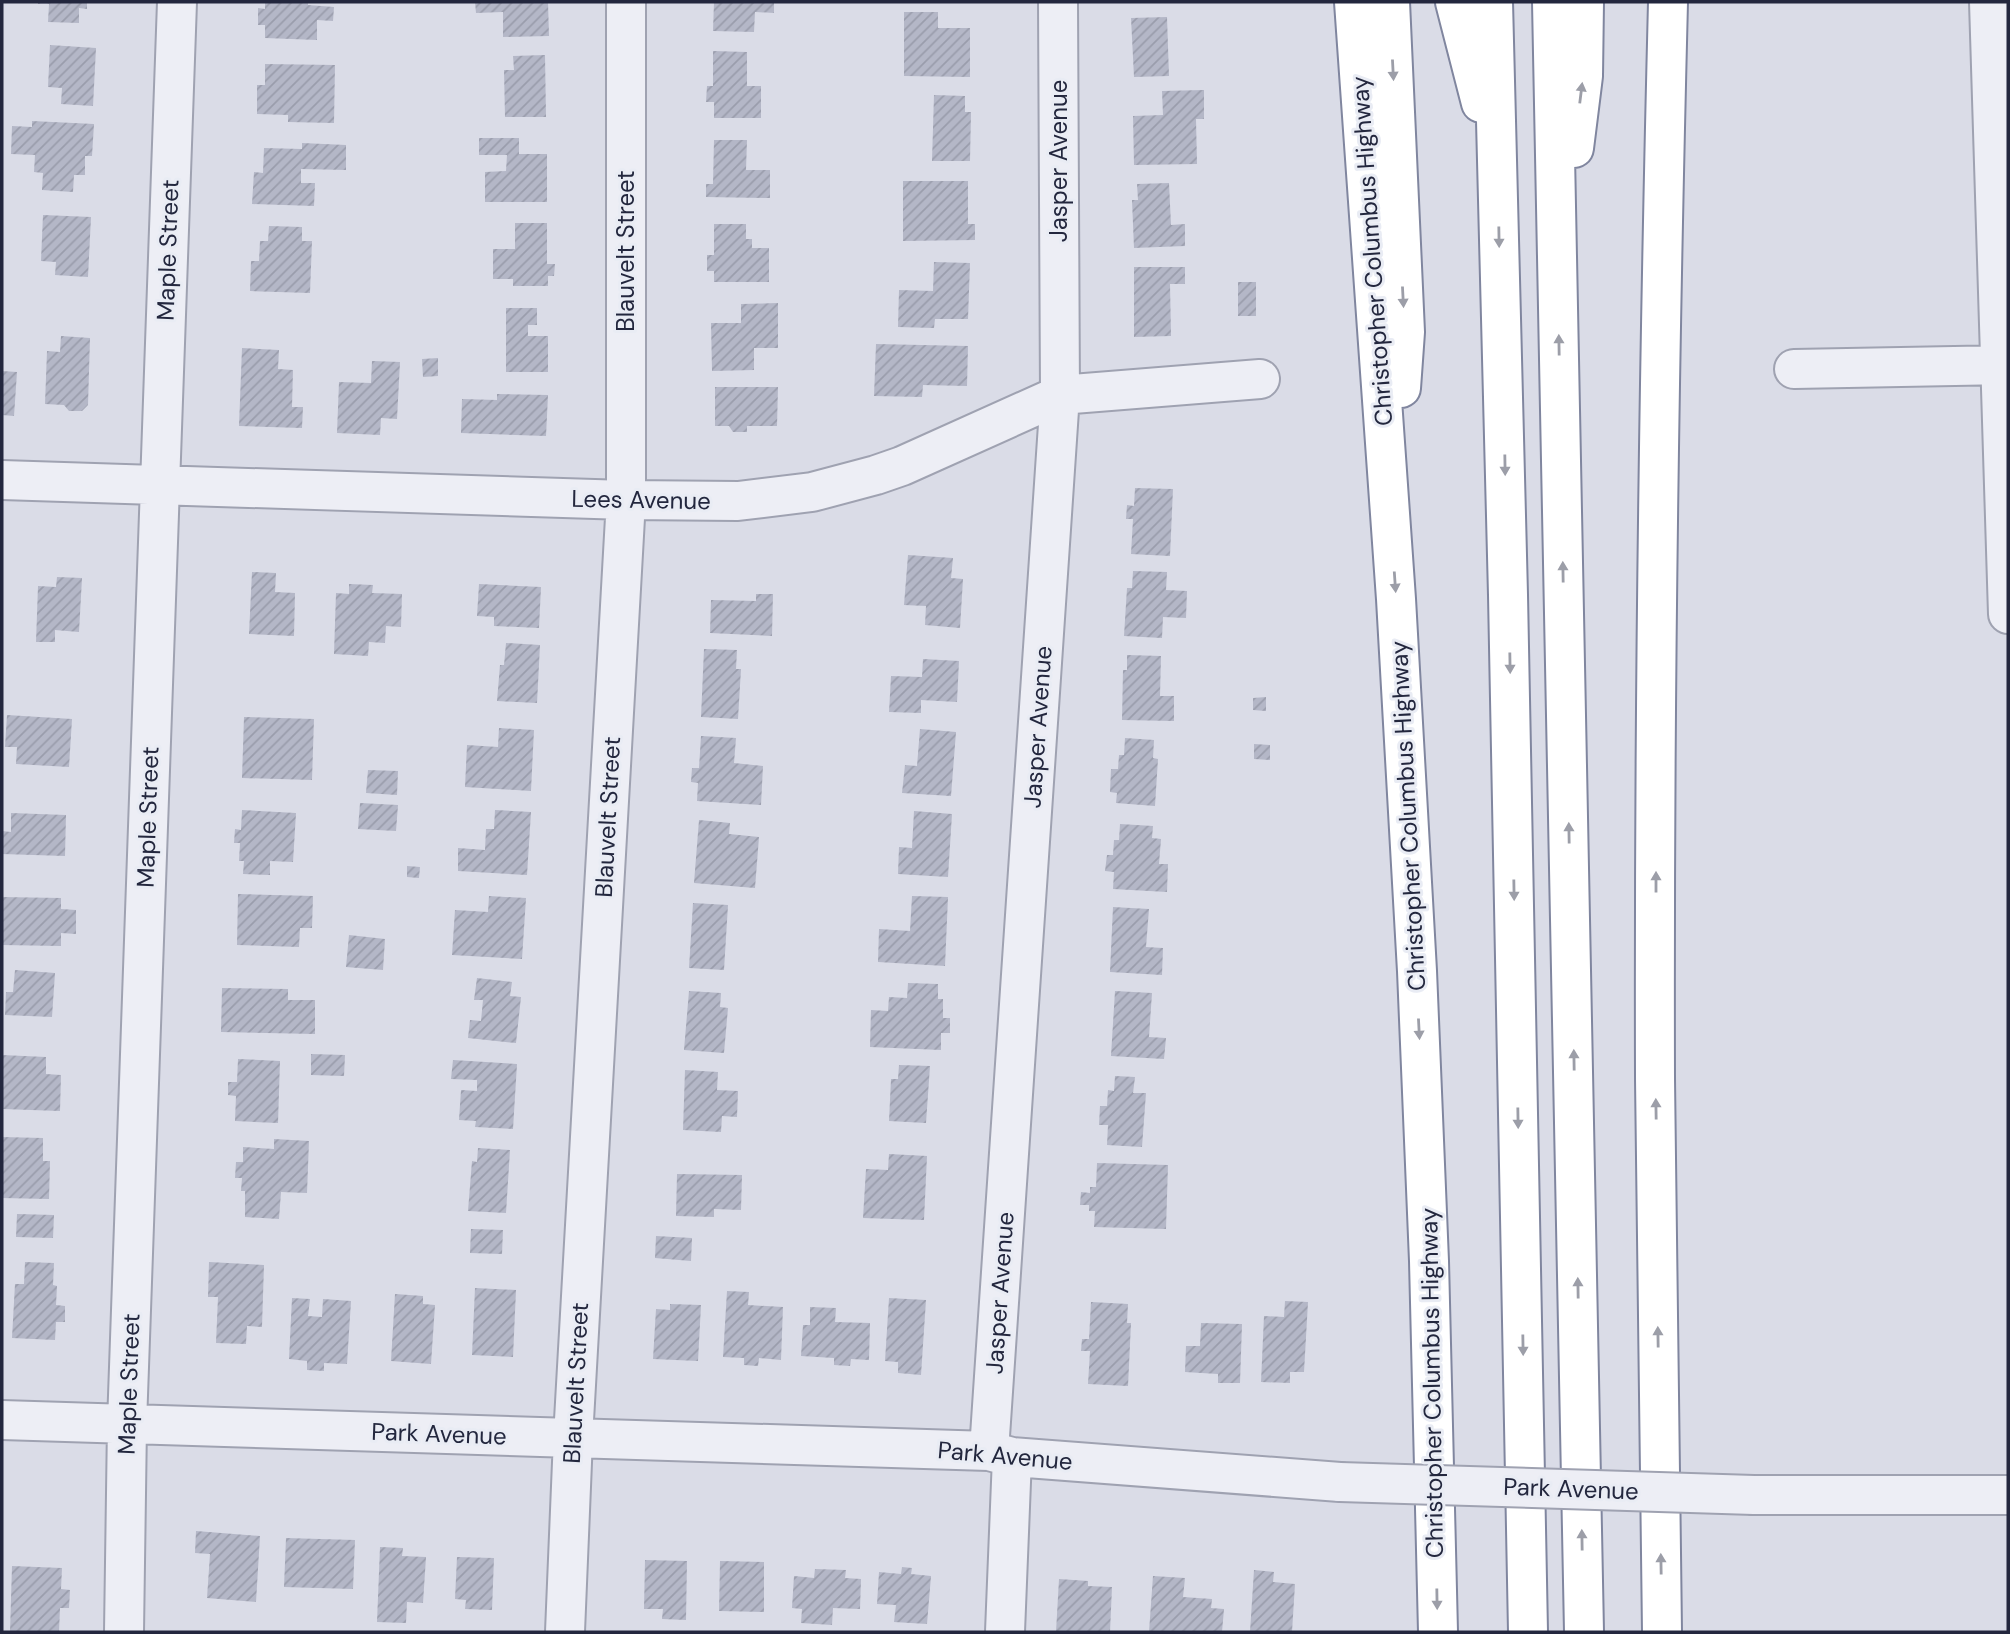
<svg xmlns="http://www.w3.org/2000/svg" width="2010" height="1634" viewBox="0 0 2010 1634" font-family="'DM Sans',sans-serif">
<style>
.building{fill:url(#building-hatch)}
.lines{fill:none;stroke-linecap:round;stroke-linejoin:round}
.minor-casing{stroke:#9fa2b1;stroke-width:42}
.highway-casing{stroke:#80869f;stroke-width:42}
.minor{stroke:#edeef5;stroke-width:38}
.highway{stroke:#fff;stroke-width:38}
.minor-bridge-casing{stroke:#9fa2b1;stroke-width:42;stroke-linecap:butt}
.minor-bridge{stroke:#edeef5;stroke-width:38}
.oneway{fill:#9c9ea8}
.labels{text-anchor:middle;stroke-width:6;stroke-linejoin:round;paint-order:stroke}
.street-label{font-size:24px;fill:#23273e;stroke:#e9ecf4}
</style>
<defs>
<pattern id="building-hatch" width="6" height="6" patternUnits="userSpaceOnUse" patternTransform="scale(1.75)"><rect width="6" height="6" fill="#b4b7c7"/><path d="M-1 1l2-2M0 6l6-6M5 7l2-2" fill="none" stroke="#9a9dac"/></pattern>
</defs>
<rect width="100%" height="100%" fill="#dadce7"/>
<path class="building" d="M38 2H87V9L79 8V23L48 22 49 4H38Z
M265 2H308V5L334 7 333 21 317 20V40L265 38V25H258V8L265 9Z
M475 2H548L549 36 503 37V12L476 13Z
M714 2H774V13L755 12 754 32 713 31Z
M904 12H938V28H970V77L904 76Z
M1167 17 1169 76 1134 77 1131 18Z
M50 45 96 48 93 106 61 104 62 88 48 87Z
M713 51 747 52V86H761V118H714V102H706L707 86H713Z
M545 55 546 117H505L504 70H514L513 56Z
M265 64 335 65 334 123 288 122V115L257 114V85H265Z
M1204 90V119H1196L1197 164 1134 165 1133 116 1163 115 1162 91Z
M934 95 965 96V112H971L970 161H932Z
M32 121 94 124 92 156H85V175H74L73 192 42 190 43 173 34 172 35 155 11 154 12 126 32 127Z
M479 138H519V154H547V202H485V172L506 171 507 155H479Z
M714 140H747L746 170H770V198L706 197V184H713Z
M302 143 346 145V170L301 169V183H315L314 206 252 204 254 172 263 173 264 148 302 149Z
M903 181H968V224H975V240L903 241Z
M1169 183 1171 225 1185 224V246L1134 248 1132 200H1138L1137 184Z
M43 215 91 217 88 277 55 275 56 262 41 261Z
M515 223H547V264H555L554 276H548V286H513V279H493V249H515Z
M714 224H746V239H752V248H769V282H714V271H707V255H714Z
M269 226 302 227V241H312L310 293 250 291 251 261H259L260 241H268Z
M934 262 970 263 968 319H935L934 328 898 327 899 290 933 291Z
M1134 267H1185V284H1170L1171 336 1134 337Z
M1238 282H1256V316H1238Z
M778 303V348H754V370L712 371 711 323H741V304Z
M506 308H537V325H528V336H548V372H506Z
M61 336 90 338 88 405 82 411H69L64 405 45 404 47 351 60 352Z
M876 344 968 346 967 386 923 385 922 397 874 396Z
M242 348 279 350 278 369 293 370 292 407H303L302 428 239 426Z
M438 358V376L423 377 422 359Z
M372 361 400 362 397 419 381 418 380 435 337 433 339 382 371 383Z
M2 371 17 372 14 416 2 415Z
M715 387H778L777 426H747V432H733L729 426H715Z
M497 394 548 395 546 436 461 433 462 399 497 400Z
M1135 488 1173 489 1170 556 1131 554 1133 519H1126L1127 505 1134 506Z
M908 555 953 558 951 578 963 579 960 628 925 625 926 606 904 605Z
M1133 571 1167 572 1166 590 1187 591 1186 618 1163 617 1162 638 1124 636 1127 588H1132Z
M252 572 276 573 275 592 295 593 294 636 249 634Z
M57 577 82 578 79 632 55 630V642H36L38 586 56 587Z
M349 584 373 585 372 593 402 594 401 627 386 626 385 643 369 642 368 656 334 654 336 593 349 594Z
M479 584 541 587 539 628 494 626V617L477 616Z
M756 594H773L772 636 710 633 711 600 756 601Z
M506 643 540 645 537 703 497 701 500 665H504Z
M704 649 737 650 736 669H741L738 719 701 717Z
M1127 655 1161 656 1160 696H1174V721L1122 720 1123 670H1127Z
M923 659 959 661 957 702 921 700V713L889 712 891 676 922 677Z
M1266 697V711L1253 710V698Z
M7 715 72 719 69 767 16 764 17 747H5Z
M244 717 314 719 312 780 242 778Z
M499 728 534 730 531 791 465 787 467 745 498 747Z
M920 729 956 732 951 796 902 793 905 765 917 766Z
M701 736 736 738 734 763 763 766 761 805 697 801 698 783 691 782 692 768H699Z
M1125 738 1154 740 1153 758 1158 759 1155 806 1116 803 1117 793 1110 792 1111 769H1118L1119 755H1124Z
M1254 744 1270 745V760L1254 759Z
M368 770 398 771 397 795 366 793Z
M360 803 398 805 396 831 358 829Z
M242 810 296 813 293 862 270 861V875L243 874 244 861H239L240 843H234L235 829 241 830Z
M495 810 531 812 527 875 458 871V848L485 850 486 829H494Z
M914 811 952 814 948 877 898 874 899 847 912 848Z
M11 813 66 815 65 856 2 854V831L11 832Z
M699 820 730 823 729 834 759 837 755 888 694 883Z
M1120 824 1153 826 1152 838 1161 839 1159 864H1168L1167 892 1113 889 1114 872 1105 871 1107 855H1113L1114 840H1119Z
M407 866 420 867 419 878 407 877Z
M238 894 313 896 312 928H300L299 947 237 945Z
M489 896 526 898 522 959 452 955 455 910 488 912Z
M912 896 948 897 945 966 878 962 879 929 910 931Z
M2 897 61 898V909L76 910V934L61 933V946L2 945Z
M693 903 728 905 724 970 689 968Z
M1113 907 1149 909 1146 947 1163 948 1162 975 1110 972Z
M349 935 385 939 383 970 346 967Z
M15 970 55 973 52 1017 5 1015 6 992H13Z
M477 978 512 982 510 996 521 997 516 1043 468 1038 470 1020 481 1021 483 1000H474Z
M908 983 938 984V999H943V1018H950V1033H941V1050L870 1047 871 1010 888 1011 889 997 907 998Z
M222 988 288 989V1000H315V1034L221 1032Z
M689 991 721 993 720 1007 728 1008 724 1053 684 1050Z
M1115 991 1152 993 1149 1037 1166 1038 1164 1059 1111 1056Z
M311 1054 345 1055 344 1076 311 1075Z
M2 1055 46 1057V1074L61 1075 60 1111 2 1109Z
M238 1059 280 1061 278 1123 235 1121 236 1096 228 1095V1082H237Z
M453 1060 517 1064 513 1129 475 1127 476 1121 459 1120 461 1090 477 1091V1080L451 1079Z
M899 1065 930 1066 926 1123 889 1121 891 1079H898Z
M685 1070 718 1072 717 1090 738 1091 737 1117 722 1116 721 1132 683 1130Z
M1115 1076 1135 1077 1133 1093H1146L1142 1147 1107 1145 1108 1125H1099L1100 1106H1107L1108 1090 1114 1091Z
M2 1137 43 1138V1161H50L49 1199 2 1198Z
M274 1139 309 1141 307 1193 281 1192 279 1219 245 1217V1191H241L242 1178H235L236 1162H243V1147L274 1149Z
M478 1148 510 1150 506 1213 468 1211 472 1161 477 1162Z
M889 1154 927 1156 924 1220 863 1218 866 1169 888 1170Z
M1097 1163 1168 1165 1166 1229 1094 1227 1095 1211H1089V1205H1080L1081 1192 1090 1193V1187H1096Z
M677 1174 742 1175 741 1210 714 1209V1217L676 1216Z
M17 1214 54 1215 53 1238 16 1237Z
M471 1229 503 1230 502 1254 470 1253Z
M656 1236 692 1238 691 1261 655 1258Z
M25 1262 54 1263 53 1285 57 1286 56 1305 65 1306V1322H56L55 1340 12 1338 15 1284H24Z
M209 1262 264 1265 262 1327 247 1326 246 1344 216 1343 218 1297H208Z
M475 1288 516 1290 513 1357 472 1355Z
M727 1291 749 1292 748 1305 783 1307 781 1360 759 1358 758 1366 744 1365V1358L723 1357Z
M395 1294 423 1296V1304L435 1305 431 1364 391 1361Z
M292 1298 310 1299 308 1316 322 1317 323 1299 351 1301 347 1364 324 1363V1371L307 1370V1361L289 1359Z
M889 1298 926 1300 921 1375 898 1373V1362L885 1361Z
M1285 1301 1308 1302 1304 1372H1290V1383L1261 1382 1264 1316 1284 1317Z
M1091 1302 1128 1304 1127 1323H1131L1128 1386 1088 1384 1090 1351H1081L1082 1339H1089Z
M670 1304 701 1305 698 1361 653 1359 656 1309 670 1310Z
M810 1307 836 1308 835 1322 870 1323 869 1360 851 1359 850 1366 834 1365V1358L801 1356 803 1325H810Z
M1201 1323 1242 1324 1240 1383H1218V1374L1185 1372 1186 1346H1200Z
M196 1531 260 1536 256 1602 207 1598 210 1554 195 1553Z
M286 1538 355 1540 353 1589 284 1587Z
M380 1547 403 1548 402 1556 426 1557 423 1603 407 1602 406 1623 377 1622Z
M457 1557 494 1558 492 1610 465 1609 466 1600 455 1599Z
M645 1560 687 1561 686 1620 662 1619 663 1609H644Z
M720 1561 764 1562V1612L719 1611Z
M12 1566 62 1568 61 1589 70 1590 69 1608H60L59 1632H10Z
M902 1567 912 1568 911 1574 931 1576 927 1624 894 1622 896 1605 877 1604 879 1572 901 1574Z
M815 1569 846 1570 845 1578 861 1579 860 1609 833 1608 832 1625 801 1623 802 1609 792 1608 794 1576 814 1578Z
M1254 1570 1274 1572 1273 1582 1295 1584 1292 1632H1250Z
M1153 1576 1185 1578 1183 1597 1212 1599 1211 1608 1224 1609 1222 1632H1149Z
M1059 1579 1088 1581V1586L1112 1587 1110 1632H1056Z"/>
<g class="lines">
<defs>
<path id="minor" d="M1989 2 2008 614
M1794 369 2008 365
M2 480 626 500 738 501 812 492 876 475 902 466 1060 395 1260 379
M2 1420 989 1451 1012 1457 1340 1482
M989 1451 1060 395 1058 2
M1754 1495H2008
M124 1632 127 1424 177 2
M565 1632 573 1438 626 500V2
M1005 1632 1012 1457"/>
<path id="highway" d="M1354 2 1396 599 1417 971 1429 1261 1438 1632
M1390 2 1405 332 1401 388
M1455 2 1481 103
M1493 2 1508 595 1528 1632
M1552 2 1584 1632
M1574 148 1583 76 1584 2
M1662 1632C1659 1447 1656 1261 1655 1075 1654 717 1659 359 1668 2"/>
</defs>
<use href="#minor" class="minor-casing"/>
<use href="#highway" class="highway-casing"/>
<use href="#minor" class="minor"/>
<use href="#highway" class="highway"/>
<defs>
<path id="minor-bridge" d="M1340 1482 1754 1495"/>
</defs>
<use href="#minor-bridge" class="minor-bridge-casing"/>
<use href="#minor-bridge" class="minor-bridge"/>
</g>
<defs><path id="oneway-solid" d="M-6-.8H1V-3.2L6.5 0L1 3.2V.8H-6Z" transform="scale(1.75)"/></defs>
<g class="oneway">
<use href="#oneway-solid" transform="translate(1393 70) rotate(87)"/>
<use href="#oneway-solid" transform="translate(1581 93) rotate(-83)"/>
<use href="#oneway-solid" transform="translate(1499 237) rotate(89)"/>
<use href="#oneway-solid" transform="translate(1403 297) rotate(87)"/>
<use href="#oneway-solid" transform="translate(1559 345) rotate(-91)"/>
<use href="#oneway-solid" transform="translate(1505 465) rotate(89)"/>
<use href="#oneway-solid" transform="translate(1563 572) rotate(-91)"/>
<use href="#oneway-solid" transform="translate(1395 582) rotate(86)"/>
<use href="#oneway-solid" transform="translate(1510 663) rotate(89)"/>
<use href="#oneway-solid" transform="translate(1569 833) rotate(-91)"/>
<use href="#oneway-solid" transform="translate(1656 882) rotate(-90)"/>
<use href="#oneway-solid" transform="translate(1514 890) rotate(89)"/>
<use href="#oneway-solid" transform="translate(1419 1029) rotate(87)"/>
<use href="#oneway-solid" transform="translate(1574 1060) rotate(-91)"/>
<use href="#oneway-solid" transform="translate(1656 1109) rotate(-91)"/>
<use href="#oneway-solid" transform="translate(1518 1118) rotate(89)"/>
<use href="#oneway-solid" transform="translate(1578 1288) rotate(-91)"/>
<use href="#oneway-solid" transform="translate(1658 1337) rotate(-91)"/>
<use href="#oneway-solid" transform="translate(1523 1345) rotate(89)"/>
<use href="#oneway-solid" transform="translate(1582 1540) rotate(-91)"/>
<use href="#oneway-solid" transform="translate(1661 1564) rotate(-91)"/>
<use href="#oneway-solid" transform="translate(1437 1599) rotate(89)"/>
</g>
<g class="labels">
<g class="street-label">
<text transform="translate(1059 161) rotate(-90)" y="8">Jasper Avenue</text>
<text transform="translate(168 250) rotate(-88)" y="8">Maple Street</text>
<text transform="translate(626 251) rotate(-90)" y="8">Blauvelt Street</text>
<text transform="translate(1372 251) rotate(-94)" y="8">Christopher Columbus Highway</text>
<text transform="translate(641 500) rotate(1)" y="8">Lees Avenue</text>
<text transform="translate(1038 727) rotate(-86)" y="8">Jasper Avenue</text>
<text transform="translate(1408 816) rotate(-93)" y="8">Christopher Columbus Highway</text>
<text transform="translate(148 817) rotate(-88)" y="8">Maple Street</text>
<text transform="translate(608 817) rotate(-87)" y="8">Blauvelt Street</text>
<text transform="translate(1000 1293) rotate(-86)" y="8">Jasper Avenue</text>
<text transform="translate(576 1383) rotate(-87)" y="8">Blauvelt Street</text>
<text transform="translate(1432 1383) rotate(-91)" y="8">Christopher Columbus Highway</text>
<text transform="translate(129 1384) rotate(-88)" y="8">Maple Street</text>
<text transform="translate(439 1434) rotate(2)" y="8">Park Avenue</text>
<text transform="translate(1005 1456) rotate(5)" y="8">Park Avenue</text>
<text transform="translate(1571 1489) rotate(2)" y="8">Park Avenue</text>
</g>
</g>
<rect width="2010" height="1634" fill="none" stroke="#23273e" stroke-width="7"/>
</svg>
